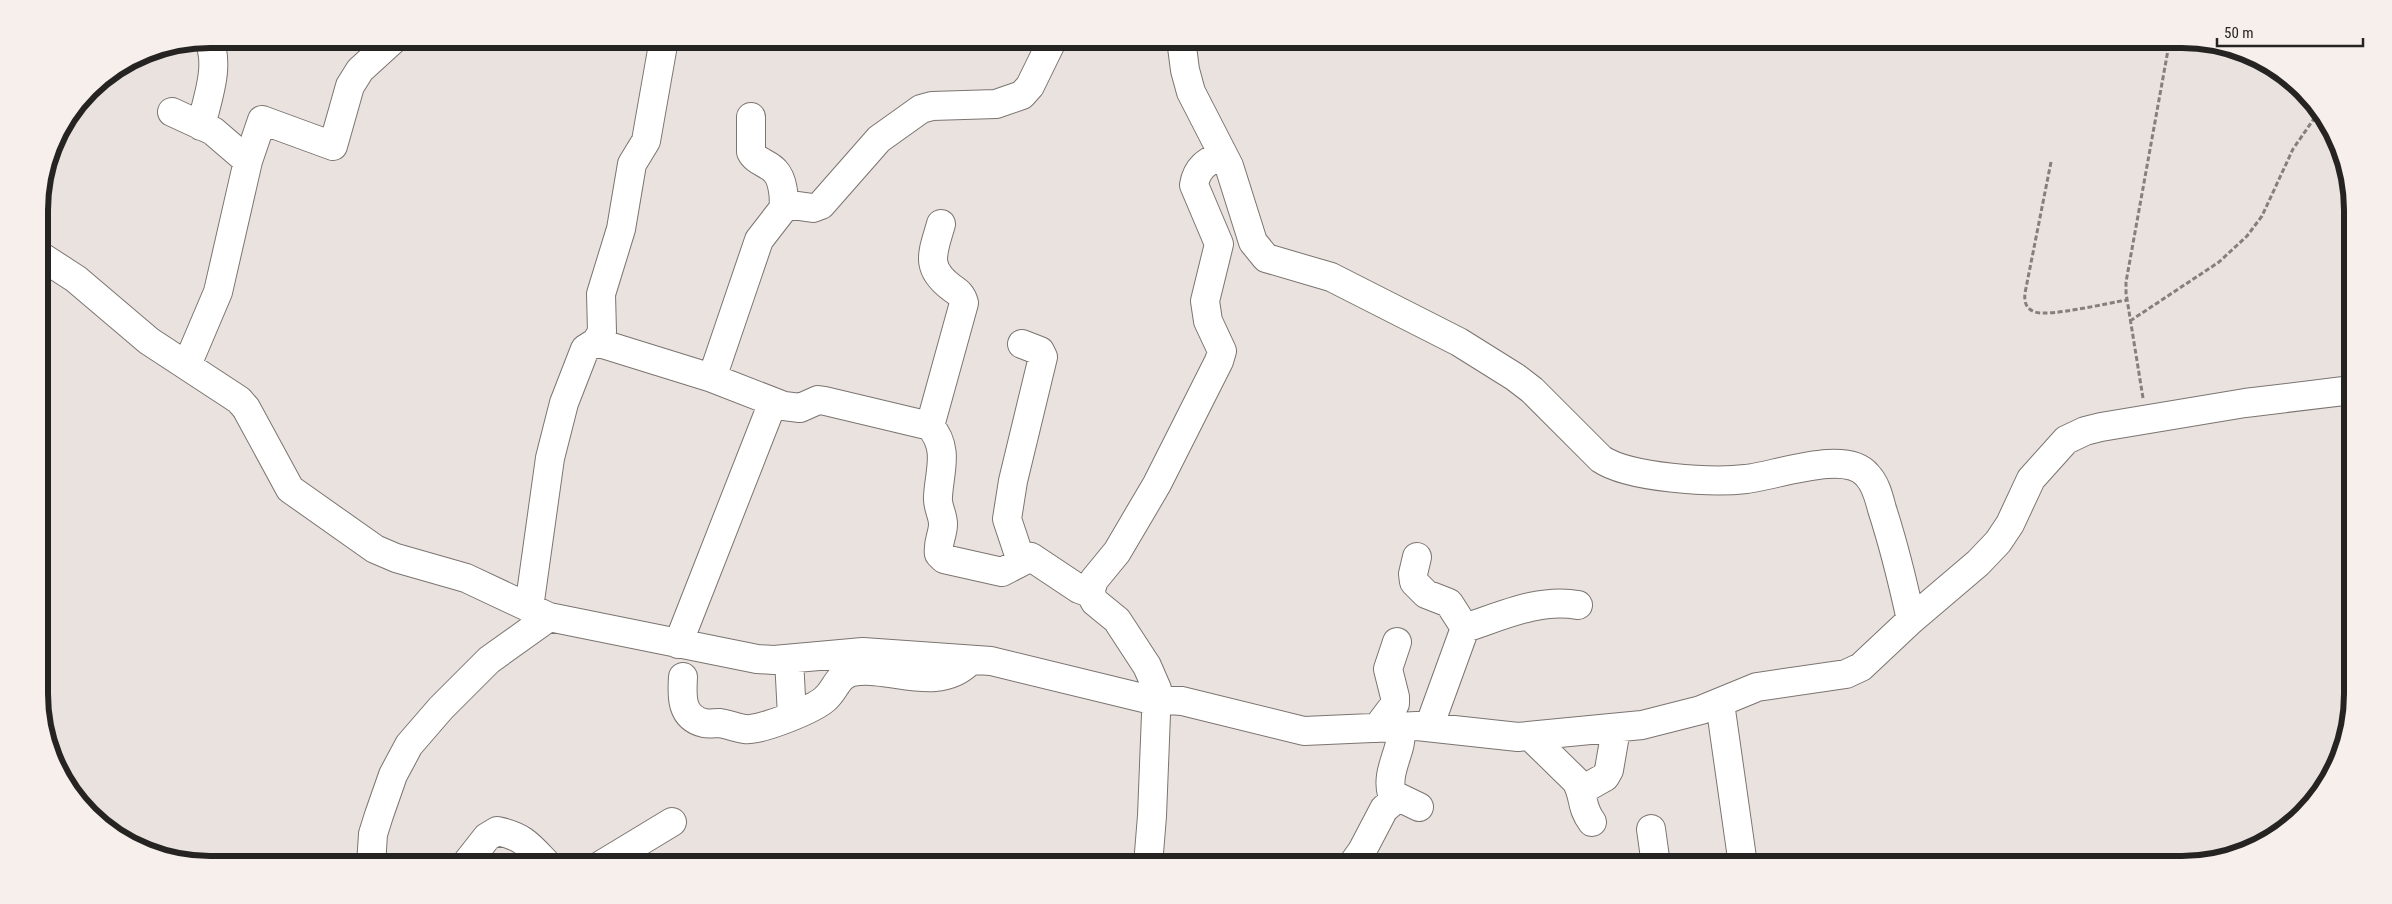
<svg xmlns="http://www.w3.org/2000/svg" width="2392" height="904" viewBox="0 0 2392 904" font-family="'Roboto Condensed',sans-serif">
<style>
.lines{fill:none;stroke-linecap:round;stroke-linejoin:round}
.minor-casing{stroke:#7b7470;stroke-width:30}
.path{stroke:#85807d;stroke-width:3;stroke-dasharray:5 2.5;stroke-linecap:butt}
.minor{stroke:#fff;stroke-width:28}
.rim{fill:none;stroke:#262422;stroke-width:6}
</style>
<rect width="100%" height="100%" fill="#e9e2de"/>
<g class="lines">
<defs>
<path id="minor" d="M1181 39 1185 70 1191 92 1229 166 1253 242 1266 258 1331 277 1459 342 1515 377 1532 390 1601 459C1629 478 1712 483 1746 479 1775 476 1846 449 1867 475 1876 484 1879 498 1882 509 1894 546 1903 583 1911 620
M172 112 213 131 248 161 218 292 187 365
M201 126C207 100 221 64 208 39
M248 161 262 120 333 146 350 86 360 70 394 39
M784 204 813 208 821 205 879 139 921 109 932 106 996 104 1022 95 1030 86 1053 39
M39 255 76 279 149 341 239 400 246 408 290 489 375 549 396 558 466 578 549 617 757 659 774 660 863 652 991 661 1143 698 1182 701 1304 731 1417 726 1518 737 1642 725 1701 710 1757 687 1846 674 1861 667 1911 620 1978 563 1998 542 2010 524 2031 479 2066 440 2085 431 2101 427 2245 403 2352 390
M596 342 712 378 784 406 800 408 818 400 825 401 930 426C950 449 939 472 938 497 937 506 943 515 943 524 943 535 937 543 939 554L944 559 1002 572 1031 557 1079 589 1090 593
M712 378 759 240 783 209C785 199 783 179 775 171 768 163 756 162 751 152V117
M930 426 964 303C962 295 958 292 952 288 924 267 933 253 941 224
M1417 557 1413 574 1414 582 1426 594 1449 603 1465 628 1429 727
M1021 561 1007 519 1013 481 1043 357 1040 351 1022 344
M529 608 550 458 564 403 585 349 596 342 602 332 601 294 621 229 632 164 646 141 664 39
M1465 628C1502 616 1539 598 1578 605
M678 644 773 402
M789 659 792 716
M683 677C682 695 680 717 704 723 709 724 714 723 719 723 728 724 736 728 745 729 760 731 815 709 826 698 836 689 837 676 852 672 892 665 935 694 969 662
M1720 703 1743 865
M1401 726C1401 733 1401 740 1399 747 1395 762 1387 778 1392 794L1419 807
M1377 728 1395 704V697L1388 669 1397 642
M1531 737 1576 781C1585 796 1580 806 1592 822
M1582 790 1605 777 1609 770 1616 729
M1651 829 1656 865
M371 865 373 834 379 815 393 775 409 745 441 708 489 660 549 617
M465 865 487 837 497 831C523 836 530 846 548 865
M601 865 672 822
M1148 865 1152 816 1157 689 1147 666 1117 620 1095 602 1090 593 1094 580 1117 552 1157 484 1219 361 1222 351 1208 321 1205 301 1219 244 1194 185C1197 167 1207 162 1222 154
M1352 865 1362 851 1384 809 1398 797"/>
</defs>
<use href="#minor" class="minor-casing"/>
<path class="path" d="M2051 162 2025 293C2024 302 2026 309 2035 312 2049 317 2108 303 2127 300
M2130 321 2219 262 2247 236 2262 216 2293 149 2320 110
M2143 398 2126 293V282L2170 39"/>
<use href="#minor" class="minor"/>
</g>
<path d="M0 0H2392V904H0ZM210 48H2182A162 162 0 0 1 2344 210V694A162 162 0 0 1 2182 856H210A162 162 0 0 1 48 694V210A162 162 0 0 1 210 48Z" fill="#f7efeb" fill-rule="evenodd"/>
<path class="rim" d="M210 48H2182A162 162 0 0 1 2344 210V694A162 162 0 0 1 2182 856H210A162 162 0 0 1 48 694V210A162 162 0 0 1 210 48Z"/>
<path d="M2217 38v8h146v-8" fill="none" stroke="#262422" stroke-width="2.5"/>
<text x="2224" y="38" font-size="15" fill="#262422" stroke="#f7efeb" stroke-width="4" paint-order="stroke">50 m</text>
</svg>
